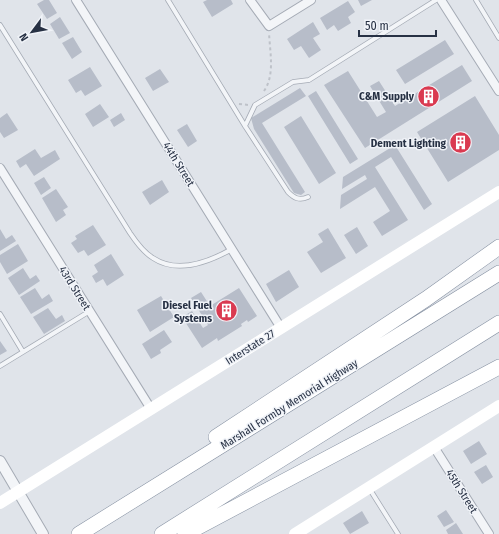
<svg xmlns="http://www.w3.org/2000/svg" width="499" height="534" viewBox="0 0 499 534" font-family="'Fira Sans Condensed',sans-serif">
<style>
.building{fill:#b7bdc9}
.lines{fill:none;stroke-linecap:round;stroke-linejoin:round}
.service-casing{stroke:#a5abb5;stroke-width:5.5}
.minor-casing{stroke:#a5abb5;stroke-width:10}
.tertiary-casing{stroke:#a5abb5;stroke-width:12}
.motorway-casing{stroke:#8691a2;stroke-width:16}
.path{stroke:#bec2c9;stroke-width:2;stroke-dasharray:3 3;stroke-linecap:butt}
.service{stroke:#f3f5f8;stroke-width:4}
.minor{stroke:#f3f5f8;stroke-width:8}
.tertiary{stroke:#f3f5f8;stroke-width:10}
.secondary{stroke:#fff;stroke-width:12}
.motorway{stroke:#fff;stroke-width:15}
.labels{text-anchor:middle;stroke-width:3;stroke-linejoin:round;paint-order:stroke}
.poi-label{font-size:11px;font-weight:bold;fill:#273144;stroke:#f0f3f8;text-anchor:end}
.street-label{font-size:11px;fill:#273144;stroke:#f0f3f8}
</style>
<rect width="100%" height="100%" fill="#e0e4ea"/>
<path class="building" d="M44 0H49L57 13 47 19 37 4Z
M207 0H231L233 4 212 17 203 2Z
M358 0H372L361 6Z
M348 1 355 12 348 17 351 23 338 31 334 25 327 30 320 18Z
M60 17 70 33 59 39 50 24Z
M313 22 320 34 313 38 321 50 309 58 301 46 294 50 287 39Z
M73 37 82 52 72 59 62 43Z
M445 40 454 54 405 84 396 70Z
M462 65 472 81 365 148 324 85 348 71 377 117 386 112 370 86 379 81 395 106Z
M90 67 102 86 85 96 81 90 76 93 68 80Z
M160 69 169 82 153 91 145 78Z
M300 88 306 96 262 123 305 192 301 195 294 193 254 129 251 118Z
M316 91 358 159 350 164 308 96Z
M475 96 499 135V150L448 182 417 132Z
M100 104 109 117 93 127 85 114Z
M7 113 18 130 4 138 0 132V118Z
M121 113 125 120 114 127 110 120Z
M301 116 336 173 319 184 284 127Z
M187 124 197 141 188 147 177 130Z
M395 145 432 204 424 210 391 157 375 167 408 220 382 236 373 222 390 211 375 187 340 209 341 195 367 179 365 175 342 189 343 177Z
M35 149 41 158 55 150 60 159 34 176 26 164 20 168 16 161Z
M44 177 51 188 41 195 34 183Z
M162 180 169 192 150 205 142 192Z
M56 189 68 207 63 210 66 215 56 222 42 198Z
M93 225 106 245 88 256 84 250 78 253 71 243 77 239 75 236Z
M357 227 368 246 356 254 344 235Z
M328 228 346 258 321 273 307 252 323 242 318 234Z
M0 229 6 239 12 235 16 241 0 251Z
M18 244 28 261 7 274 0 262V255Z
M111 254 124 275 107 286 103 279 96 283 92 276 98 272 94 265Z
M23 268 30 279 36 275 40 281 19 295 8 278Z
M289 270 299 287 276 302 266 284Z
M35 288 42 299 49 294 53 301 31 314 20 297Z
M239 288 257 316 248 322 247 320 241 324 242 326 218 341 217 338 202 348 182 317 192 311 203 328 208 325 191 298 201 292 210 306Z
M161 296 174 317 150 332 137 310Z
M48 308 56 319 62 315 65 321 44 334 33 317Z
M164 330 172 342 160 350 161 353 151 359 142 344Z
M0 341 7 351 0 355Z
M479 441 487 454 471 464 463 451Z
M486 465 493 477 482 484 474 472Z
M446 510 454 522 444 527 437 516Z
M362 511 369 523 350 534 343 523Z
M456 523 463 534H448L446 530Z"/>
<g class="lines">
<defs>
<path id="service" d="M168 0 245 126 288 192C294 198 299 201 308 197
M476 0 499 38
M0 25 130 233C136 242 143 252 153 258 177 274 209 262 232 249
M245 126 255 105 293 82 309 80 436 0
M0 314 23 352
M0 366 90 311
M369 488 398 534"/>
<path id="minor" d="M76 0 281 328
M250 0 269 26 311 0
M441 0 499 91
M0 168 151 409
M434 447 489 534"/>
<path id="tertiary" d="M0 461 43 534"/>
<path id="motorway" d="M216 437 426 299 499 247
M79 534 499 273
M162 534 499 323
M185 534 499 367"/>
</defs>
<use href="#service" class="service-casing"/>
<use href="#minor" class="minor-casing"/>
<use href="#tertiary" class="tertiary-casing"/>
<use href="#motorway" class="motorway-casing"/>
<path class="path" d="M264 91C275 75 270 53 269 33
M239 104 249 105"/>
<use href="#service" class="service"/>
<use href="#minor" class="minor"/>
<use href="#tertiary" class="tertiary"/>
<path class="secondary" d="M0 503 499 192
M295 534 499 406"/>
<use href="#motorway" class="motorway"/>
</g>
<defs>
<symbol id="building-disc" viewBox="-11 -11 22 22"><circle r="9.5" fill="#da3a50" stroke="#f0f3f8"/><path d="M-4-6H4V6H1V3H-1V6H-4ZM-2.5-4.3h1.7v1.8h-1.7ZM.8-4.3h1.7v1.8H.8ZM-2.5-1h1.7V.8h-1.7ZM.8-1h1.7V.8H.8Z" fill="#fff"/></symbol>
</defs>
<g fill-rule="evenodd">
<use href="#building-disc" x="416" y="84" width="25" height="25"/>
<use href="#building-disc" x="448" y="130" width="25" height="25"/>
<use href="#building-disc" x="214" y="298" width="25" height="25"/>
</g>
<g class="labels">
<g class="poi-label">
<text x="414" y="100">C&amp;M Supply</text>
<text x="446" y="147">Dement Lighting</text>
<text x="212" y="309">Diesel Fuel<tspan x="212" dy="13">Systems</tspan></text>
</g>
<g class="street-label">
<text transform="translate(179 164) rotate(58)" y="4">44th Street</text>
<text transform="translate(75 288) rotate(58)" y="4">43rd Street</text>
<text transform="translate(250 347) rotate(-32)" y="4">Interstate 27</text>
<text transform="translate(289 404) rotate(-32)" y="4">Marshall Formby Memorial Highway</text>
<text transform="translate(462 491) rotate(58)" y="4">45th Street</text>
</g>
</g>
<g transform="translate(32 32) rotate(238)" stroke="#f0f3f8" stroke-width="3" paint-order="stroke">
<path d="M0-3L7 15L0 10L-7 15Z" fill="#273144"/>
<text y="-6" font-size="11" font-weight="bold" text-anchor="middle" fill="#273144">N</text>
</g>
<path d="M359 30v6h77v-6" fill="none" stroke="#273144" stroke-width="2"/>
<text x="365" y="30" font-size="12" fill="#273144" stroke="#f0f3f8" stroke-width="3" paint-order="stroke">50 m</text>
</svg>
